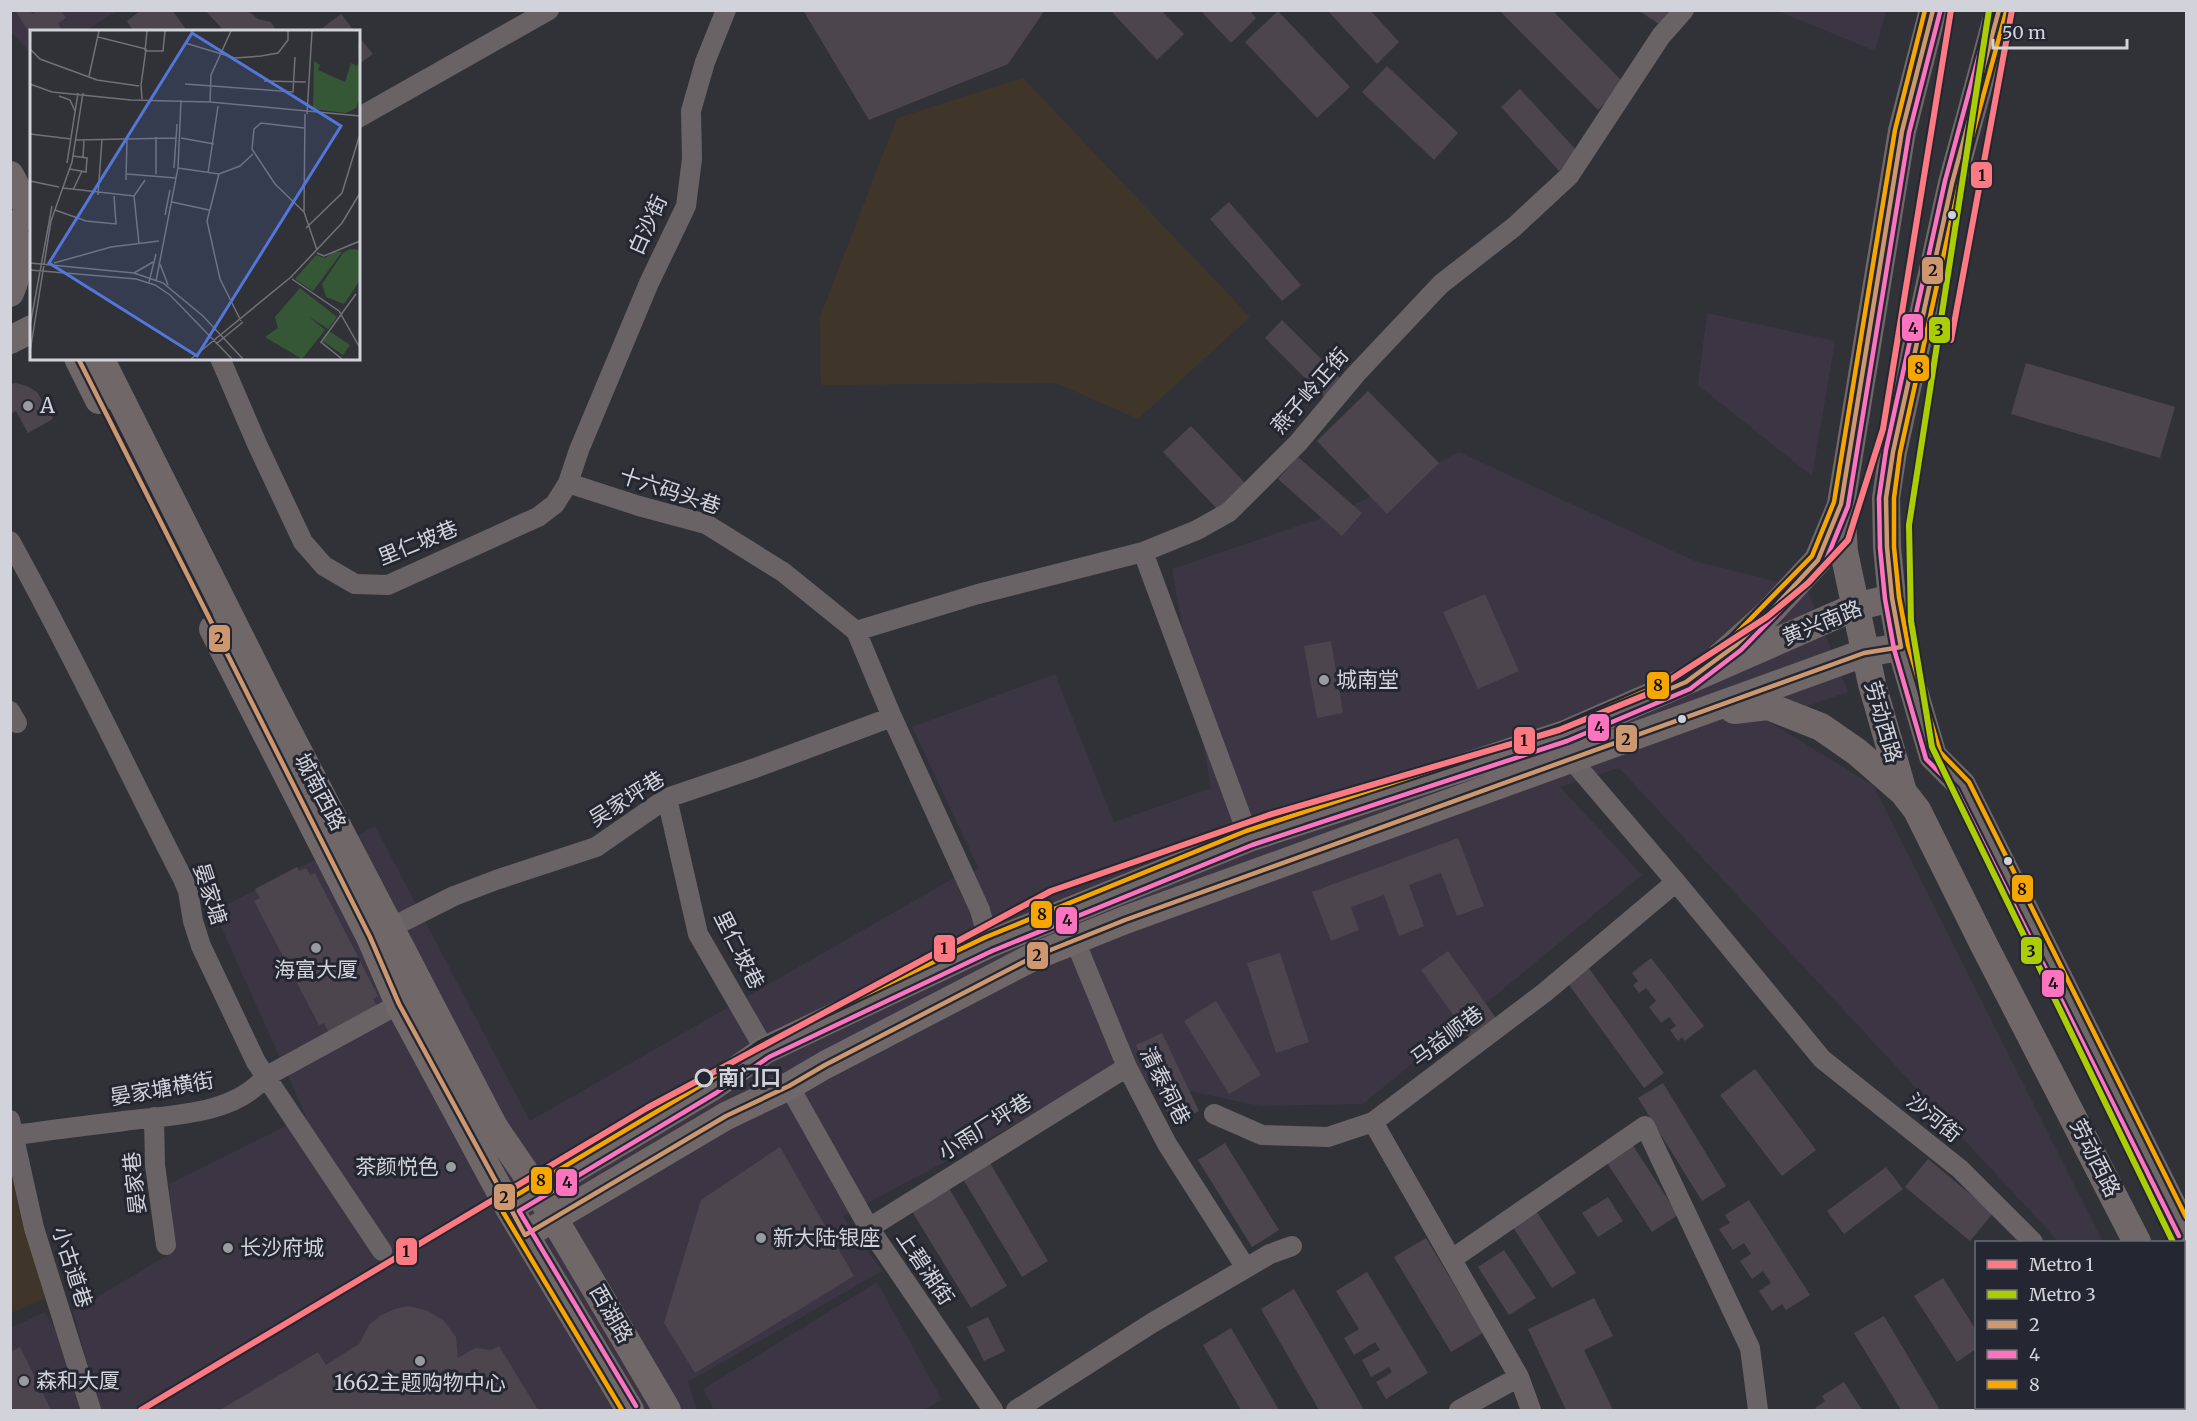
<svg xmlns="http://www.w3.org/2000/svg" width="2197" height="1421" viewBox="0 0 2197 1421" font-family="Merriweather,'Noto Sans SC',serif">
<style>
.commercial{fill:#3c3543}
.education{fill:#3f3629}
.building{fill:#4d454e}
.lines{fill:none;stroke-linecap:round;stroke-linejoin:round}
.minor{stroke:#6a6365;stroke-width:20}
.secondary{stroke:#706768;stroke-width:28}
.primary{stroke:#6e6568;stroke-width:32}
.bus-1-casing{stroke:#242731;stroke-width:9}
.bus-2-casing{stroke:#242731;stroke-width:9}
.bus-3-casing{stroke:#242731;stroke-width:9}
.bus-1{stroke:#cd976f;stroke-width:4.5}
.bus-2{stroke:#fc73be;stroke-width:4.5}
.bus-3{stroke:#f7a600;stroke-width:4.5}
.metro-1-casing{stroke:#242731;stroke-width:10}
.metro-2-casing{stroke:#242731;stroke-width:10}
.metro-1{stroke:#fe7a83;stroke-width:6}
.metro-2{stroke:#abcd03;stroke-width:6}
.bus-dot{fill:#d2d3da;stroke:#242731;stroke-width:2}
.poi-dot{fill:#9a9ba1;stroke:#242731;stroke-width:2}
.stop-dot{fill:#242731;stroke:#d2d3da;stroke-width:3}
.labels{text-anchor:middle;stroke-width:6;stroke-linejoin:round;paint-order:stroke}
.street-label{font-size:21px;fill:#d2d3da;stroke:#242731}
.poi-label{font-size:21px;fill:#d2d3da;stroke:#242731;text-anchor:start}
.stop-label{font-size:21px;font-weight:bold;fill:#d2d3da;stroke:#242731;text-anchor:start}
.inset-road{fill:none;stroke:#717279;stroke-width:1.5}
.view{fill:#5376d9;fill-opacity:0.15;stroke:#5376d9;stroke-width:3}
.inset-edge{fill:none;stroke:#d2d3da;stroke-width:3}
.line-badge{stroke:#242731;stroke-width:2}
.pale-badge-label{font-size:16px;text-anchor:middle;font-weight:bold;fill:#111}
</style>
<rect width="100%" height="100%" fill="#313238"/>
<path class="commercial" d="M11 11H117L85 31 32 32 31 54 11 32Z
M1778 11H1886L1875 51Z
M1707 313 1835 341 1812 476 1698 385Z
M1459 452 1695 561 1807 589 1848 692 1766 720 1873 785 2103 1242H2059L1619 768 1560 787 1642 875 1363 1104 1260 1106 1110 1074 843 1216 882 1271 688 1382 697 1410H11L10 1328 45 1312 98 1403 73 1311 175 1251 169 1184 306 1116 214 911 317 859 375 826 530 1121 952 879 979 869 912 727 1055 674 1114 822 1211 788 1172 569 1342 511Z
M877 1282 942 1400 924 1410H714L703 1389Z"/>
<path class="education" d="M1023 78 1250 317 1138 419 1056 383 821 385 820 317 897 118Z
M10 1160 51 1296 11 1313H10Z"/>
<path class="building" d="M15 10H30L32 14 38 10H61L66 18 58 23 63 32H32V37Z
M141 10H172L188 32H134L127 21Z
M205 10H247L258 19 271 22 277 32H225Z
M803 10H1045L1008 64 869 120Z
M1110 10H1161L1184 34 1157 60Z
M1200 10H1249L1256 18 1231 43Z
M1327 10H1370L1399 42 1377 64Z
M1499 10H1552L1624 83 1598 110Z
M1638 10H1669L1660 25Z
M1278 11 1350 87 1317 118 1245 42Z
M341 14 355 32H317Z
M358 36 373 54 358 65Z
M1387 66 1458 133 1434 160 1362 92Z
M1520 89 1579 153 1559 171 1501 107Z
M1229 202 1301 285 1282 301 1210 219Z
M1282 320 1344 382 1327 400 1265 338Z
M2026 363 2175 407 2160 458 2011 414Z
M16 383 27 386 37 392 53 419 28 433 16 411 10 414V384Z
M1368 391 1439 463 1387 514 1317 441Z
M1191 426 1246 484 1218 510 1163 452Z
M1298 457 1362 513 1342 536 1278 479Z
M1485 594 1519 671 1478 689 1443 612Z
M1331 641 1343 713 1317 718 1304 646Z
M1458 838 1484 906 1457 916 1441 873 1409 885 1424 926 1399 936 1384 895 1351 907 1359 930 1331 941 1312 892Z
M297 867 299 871 306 868 310 875 315 873 378 996 373 999 378 1008 329 1033 324 1023 319 1025 254 901 260 898 255 889Z
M1448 951 1496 1018 1469 1037 1421 970Z
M1280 953 1309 1042 1276 1053 1247 963Z
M1651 958 1704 1026 1685 1041 1682 1037 1678 1041 1670 1030 1676 1026 1669 1017 1661 1023 1649 1007 1656 1001 1646 988 1639 993 1633 985 1638 981 1632 973Z
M1588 967 1664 1073 1644 1088 1567 982Z
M1216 1001 1261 1075 1229 1094 1184 1021Z
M1162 1033 1199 1111 1173 1123 1136 1045Z
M1755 1069 1816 1150 1782 1176 1720 1095Z
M1663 1083 1726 1186 1702 1201 1638 1098Z
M1630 1141 1678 1215 1652 1232 1604 1158Z
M1225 1143 1279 1230 1252 1247 1198 1160Z
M780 1147 854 1276 695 1373 664 1323 701 1200Z
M1928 1159 1993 1213 1970 1241 1905 1187Z
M990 1163 1048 1261 1022 1277 963 1179Z
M1886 1167 1903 1189 1844 1234 1827 1211Z
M947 1185 1007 1286 971 1308 910 1208Z
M1608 1197 1623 1221 1598 1237 1582 1213Z
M1749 1200 1810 1295 1786 1310 1782 1304 1772 1311 1759 1291 1771 1283 1763 1271 1752 1279 1740 1261 1751 1254 1744 1243 1733 1250 1719 1229 1730 1223 1725 1215Z
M1535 1209 1576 1273 1552 1288 1511 1224Z
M1426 1238 1483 1333 1451 1352 1394 1257Z
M1504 1250 1536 1298 1509 1315 1478 1267Z
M1367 1272 1428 1373 1386 1399 1376 1382 1392 1372 1389 1367 1371 1377 1362 1360 1380 1350 1375 1342 1354 1355 1344 1338 1359 1329 1336 1291Z
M1943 1278 1976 1330V1349L1957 1362 1914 1296Z
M1294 1289 1364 1410H1319L1261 1309Z
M1594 1298 1613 1336 1584 1350 1613 1410H1566L1528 1329Z
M409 1306 428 1311 444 1321 456 1337 458 1358 475 1348 491 1350 499 1346 538 1410H220L318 1352 326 1365 359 1344 369 1325 381 1315 398 1308Z
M1884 1316 1940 1410H1901L1854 1333Z
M988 1317 1005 1351 984 1361 967 1327Z
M1231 1328 1279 1410H1241L1203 1345Z
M20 1347 51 1410H10V1352Z
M1844 1382 1862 1410H1817L1815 1408 1825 1401 1822 1396Z"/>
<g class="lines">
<path class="minor" d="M358 118 549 10
M220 358 257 444 303 542 324 566 355 584 388 585 538 517 555 504 568 483 579 450 649 283 686 206 692 159 691 111 705 62 726 10
M568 483 639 506 706 524 783 572 856 631 892 717 980 910 989 944
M10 541C72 652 125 766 183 879L188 891 193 921 201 946 256 1062 382 1251
M1143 552 1249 838
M856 631 978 594 1143 552 1197 530 1229 512 1298 443 1356 374 1441 284 1514 227 1569 176 1661 36 1684 10
M10 711 17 723
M1571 759 1676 882 1822 1059 1960 1169 2033 1242
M667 798 698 934 765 1050
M390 928 454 896 496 880 596 847 667 798 755 768 892 717
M1071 931 1127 1067 1167 1144 1246 1268
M789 1086 869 1228 993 1410
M1214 1114 1262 1135 1328 1137 1373 1122 1544 993 1676 882
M154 1117 155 1165 166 1245
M10 1120 34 1228 91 1410
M1373 1122 1519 1377 1531 1410
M10 1136C48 1130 86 1126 124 1121 170 1115 234 1115 265 1077L399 1004
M869 1228 1127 1067
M1452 1259 1645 1126 1750 1348 1758 1410
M1016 1410 1152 1323 1270 1254 1292 1246
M1459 1410 1519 1377"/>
<path class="secondary" d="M1933 10 1902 131 1841 504 1844 552 1872 684 1903 792 1917 810 1984 945 2137 1242
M1999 10 1952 183 1893 452 1886 498 1887 547 1892 598 1901 647 1933 756 1962 785 2186 1233
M10 175 32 216
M10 293C21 269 18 249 13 224
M10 340 32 329
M78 358 99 400
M100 358 269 695 494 1127 537 1190 667 1410
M213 629 370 937 399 1004 509 1208 630 1410
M1721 656 1768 614 1818 560 1839 510
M1734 710 1768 706 1821 727 1857 752 1903 792
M509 1208 712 1087 765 1050 989 944 1249 838 1565 734 1855 607 1892 598
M525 1235 726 1116 789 1086 825 1065 1033 957 1125 920 1864 653 1901 647
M2184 1336 2186 1342"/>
<path class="primary" d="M2164 1410 2165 1408"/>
<defs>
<path id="bus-1" d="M78 358 370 937 399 1004 525 1235 726 1116 789 1086 825 1065 1033 957 1125 920 1864 653 1901 647 1892 598 1887 547 1886 498 1893 452 1952 183 1999 10
M1653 696 1686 682 1736 645 1768 614 1818 560 1841 504 1902 131 1933 10"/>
<path id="bus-2" d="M1991 10 1945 181 1886 450 1879 498 1880 548 1885 599 1894 649 1926 759 1956 789 2179 1236
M636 1406 519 1211 716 1093 769 1057 992 951 1252 845 1567 741 1690 689 1741 650 1824 565 1848 506 1909 133 1940 12"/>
<path id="bus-3" d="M2006 12 1959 185 1900 453 1894 498V547L1899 597 1908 645 1940 752 1969 782 2186 1217
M622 1410 503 1212 502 1207 505 1202 708 1081 761 1044 986 937 1246 831 1562 727 1682 675 1731 639 1812 556 1834 502 1895 130 1925 10"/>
</defs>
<use href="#bus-1" class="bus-1-casing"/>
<use href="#bus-2" class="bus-2-casing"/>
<use href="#bus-3" class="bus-3-casing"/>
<use href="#bus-1" class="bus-1"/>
<use href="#bus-2" class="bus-2"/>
<use href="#bus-3" class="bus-3"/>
<defs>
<path id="metro-1" d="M1951 340 2012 10
M141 1410 647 1108 1051 891 1269 815 1559 730 1650 693 1767 617 1808 583 1848 540 1883 429 1951 10"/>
<path id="metro-2" d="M1989 10 1909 525 1911 621 1932 747 2173 1242"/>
</defs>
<use href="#metro-1" class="metro-1-casing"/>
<use href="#metro-2" class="metro-2-casing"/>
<use href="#metro-1" class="metro-1"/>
<use href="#metro-2" class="metro-2"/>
</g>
<g class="bus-dot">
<circle cx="1952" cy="215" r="5"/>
<circle cx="1682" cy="719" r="5"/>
<circle cx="2008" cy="861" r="5"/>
</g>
<g class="poi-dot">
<circle cx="28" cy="406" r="6"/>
<circle cx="1324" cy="680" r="6"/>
<circle cx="316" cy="948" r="6"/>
<circle cx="451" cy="1167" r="6"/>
<circle cx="761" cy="1238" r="6"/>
<circle cx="228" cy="1248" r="6"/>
<circle cx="420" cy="1361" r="6"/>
<circle cx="24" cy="1381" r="6"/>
</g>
<circle class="stop-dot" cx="704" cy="1078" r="8"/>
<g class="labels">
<g class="street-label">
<text transform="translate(648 225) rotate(-66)" y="7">白沙街</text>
<text transform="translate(1310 391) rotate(-49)" y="7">燕子岭正街</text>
<text transform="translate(670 491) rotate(18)" y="7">十六码头巷</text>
<text transform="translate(418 543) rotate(-22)" y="7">里仁坡巷</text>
<text transform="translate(1822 623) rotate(-22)" y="7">黄兴南路</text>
<text transform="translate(1883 722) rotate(74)" y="7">劳动西路</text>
<text transform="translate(320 792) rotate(62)" y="7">城南西路</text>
<text transform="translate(627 799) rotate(-32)" y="7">吴家坪巷</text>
<text transform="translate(210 894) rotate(72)" y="7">晏家塘</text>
<text transform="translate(739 950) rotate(63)" y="7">里仁坡巷</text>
<text transform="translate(1447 1036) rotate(-37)" y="7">马益顺巷</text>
<text transform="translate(1165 1086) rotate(63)" y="7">清泰祠巷</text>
<text transform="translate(162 1089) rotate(-10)" y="7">晏家塘横街</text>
<text transform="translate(1934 1118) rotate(39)" y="7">沙河街</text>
<text transform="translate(985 1127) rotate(-32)" y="7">小雨厂坪巷</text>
<text transform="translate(2095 1158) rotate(63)" y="7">劳动西路</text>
<text transform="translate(135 1183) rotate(-96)" y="7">晏家巷</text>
<text transform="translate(72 1267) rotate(72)" y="7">小古道巷</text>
<text transform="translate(925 1268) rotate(56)" y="7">上碧湘街</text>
<text transform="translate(611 1314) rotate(60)" y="7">西湖路</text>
</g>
<g class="poi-label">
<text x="40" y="413">A</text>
<text x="1336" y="687">城南堂</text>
<text x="316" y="977" text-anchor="middle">海富大厦</text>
<text x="439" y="1174" text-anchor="end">茶颜悦色</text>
<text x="773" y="1245">新大陆·银座</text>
<text x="240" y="1255">长沙府城</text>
<text x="36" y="1388">森和大厦</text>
<text x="420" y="1390" text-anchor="middle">1662主题购物中心</text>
</g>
<g class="stop-label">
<text x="718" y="1085">南门口</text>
</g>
</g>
<g transform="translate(30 30)">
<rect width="330" height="330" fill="#313238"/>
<path d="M328 14 330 15V67L326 78 316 83 283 79 284 31 290 35 288 40 315 52 321 33 327 36 329 32ZM320 219 330 220V250L314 274 296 267 292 254 313 223ZM304 222H312L283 261 265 249 286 225 295 228ZM270 258 307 287 298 299 278 286 295 300 272 329 235 307 248 298 245 287ZM299 301 320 315 313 325 293 311Z" fill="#365736"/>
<path class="inset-road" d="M68 7 116 19 111 55 112 69M155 13 205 28 231 26 248 23 258 10V1M0 19 10 29 67 50 109 56M115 21 117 1M116 21H133L135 1M59 46 69 1M234 51 276 52M0 54 22 62 101 70 180 72 330 86M155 54 263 62 265 27M29 66 40 70 45 81M180 72 181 45 201 1M275 84 274 182 287 220M277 84 282 1M274 98 231 93 224 99 222 119 245 154 274 182M0 104 41 109M151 108 184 114M46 110 146 108M53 128 54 110M37 133 48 63M144 138 147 94M148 138 189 144 210 136 223 124M40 139 56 142 57 128 43 126M178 143 188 76M97 144 146 148M126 144V107M189 144 177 191 190 249 211 291M96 150 97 108M0 151 29 157M33 158 104 166M43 160 52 141M68 165 72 109M142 172 179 180M25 180 56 191 86 194 84 166M135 185 140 160M276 198 312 163 330 104M109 214 104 166 115 150M287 223 294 226 330 211M0 233 104 243 133 253 173 286 213 329M24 233 81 217 129 211M130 234 138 255M0 240 106 249 125 255 140 265 202 329M104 243 123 232M262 249 309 281 330 318M126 251 148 138 151 70M119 252 126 224M0 296 22 176M186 314 213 292M0 322 21 191 42 132 53 63M161 329 261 247 312 193 330 163M312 329 291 312 326 264"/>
<path class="view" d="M162 3 311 96 167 326 19 233Z"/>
<rect width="330" height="330" class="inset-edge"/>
</g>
<g class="line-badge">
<rect x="1970" y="161" width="23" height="28" rx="6" fill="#fe7a83"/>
<rect x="1921" y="256" width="23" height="29" rx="6" fill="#cd976f"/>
<rect x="1901" y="313" width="23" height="29" rx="6" fill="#fc73be"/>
<rect x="1928" y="316" width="23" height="28" rx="6" fill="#abcd03"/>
<rect x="1907" y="354" width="23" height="28" rx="6" fill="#f7a600"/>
<rect x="208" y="624" width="23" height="29" rx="6" fill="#cd976f"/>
<rect x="1646" y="671" width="24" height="29" rx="6" fill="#f7a600"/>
<rect x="1587" y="713" width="23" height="29" rx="6" fill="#fc73be"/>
<rect x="1615" y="724" width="23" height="29" rx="6" fill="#cd976f"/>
<rect x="1513" y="726" width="23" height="29" rx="6" fill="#fe7a83"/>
<rect x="2011" y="874" width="23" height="29" rx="6" fill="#f7a600"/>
<rect x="1030" y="900" width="23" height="29" rx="6" fill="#f7a600"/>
<rect x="1055" y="906" width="23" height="29" rx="6" fill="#fc73be"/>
<rect x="933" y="934" width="23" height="29" rx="6" fill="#fe7a83"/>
<rect x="2020" y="936" width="23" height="29" rx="6" fill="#abcd03"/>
<rect x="1026" y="941" width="23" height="29" rx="6" fill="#cd976f"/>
<rect x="2041" y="969" width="24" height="29" rx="6" fill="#fc73be"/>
<rect x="530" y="1166" width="23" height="29" rx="6" fill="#f7a600"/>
<rect x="555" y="1168" width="23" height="29" rx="6" fill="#fc73be"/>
<rect x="493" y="1183" width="23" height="28" rx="6" fill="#cd976f"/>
<rect x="395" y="1237" width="23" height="29" rx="6" fill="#fe7a83"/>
</g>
<g class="pale-badge-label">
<text x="1982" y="181">1</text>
<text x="1933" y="276">2</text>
<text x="1913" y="334">4</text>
<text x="1939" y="336">3</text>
<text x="1919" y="374">8</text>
<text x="219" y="644">2</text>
<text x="1658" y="691">8</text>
<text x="1599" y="733">4</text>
<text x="1626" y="745">2</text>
<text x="1524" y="746">1</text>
<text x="2022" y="895">8</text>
<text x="1042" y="920">8</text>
<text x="1067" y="926">4</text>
<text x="944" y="954">1</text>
<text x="2031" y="957">3</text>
<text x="1037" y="961">2</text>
<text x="2053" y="989">4</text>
<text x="541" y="1186">8</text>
<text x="567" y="1188">4</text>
<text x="504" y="1203">2</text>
<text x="406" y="1257">1</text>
</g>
<rect width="2197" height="1421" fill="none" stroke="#d2d3da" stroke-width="24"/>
<rect x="1975" y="1241" width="210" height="168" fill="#242731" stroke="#6a6c75" stroke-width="1.5"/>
<rect x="1987" y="1260" width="30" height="9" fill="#fe7a83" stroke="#6a6c75" stroke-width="1.5"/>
<text x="2029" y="1271" font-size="18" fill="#d2d3da">Metro 1</text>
<rect x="1987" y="1290" width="30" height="9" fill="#abcd03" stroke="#6a6c75" stroke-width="1.5"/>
<text x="2029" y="1301" font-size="18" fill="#d2d3da">Metro 3</text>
<rect x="1987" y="1320" width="30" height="9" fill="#cd976f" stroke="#6a6c75" stroke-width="1.5"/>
<text x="2029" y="1331" font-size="18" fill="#d2d3da">2</text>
<rect x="1987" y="1350" width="30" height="9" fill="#fc73be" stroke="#6a6c75" stroke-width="1.5"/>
<text x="2029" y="1361" font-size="18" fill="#d2d3da">4</text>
<rect x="1987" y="1380" width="30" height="9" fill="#f7a600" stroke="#6a6c75" stroke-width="1.5"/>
<text x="2029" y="1391" font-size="18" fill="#d2d3da">8</text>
<path d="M1993 39v9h134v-9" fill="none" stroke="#d2d3da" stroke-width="3"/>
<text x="2002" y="39" font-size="18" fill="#d2d3da" stroke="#242731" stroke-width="4.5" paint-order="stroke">50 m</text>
</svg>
